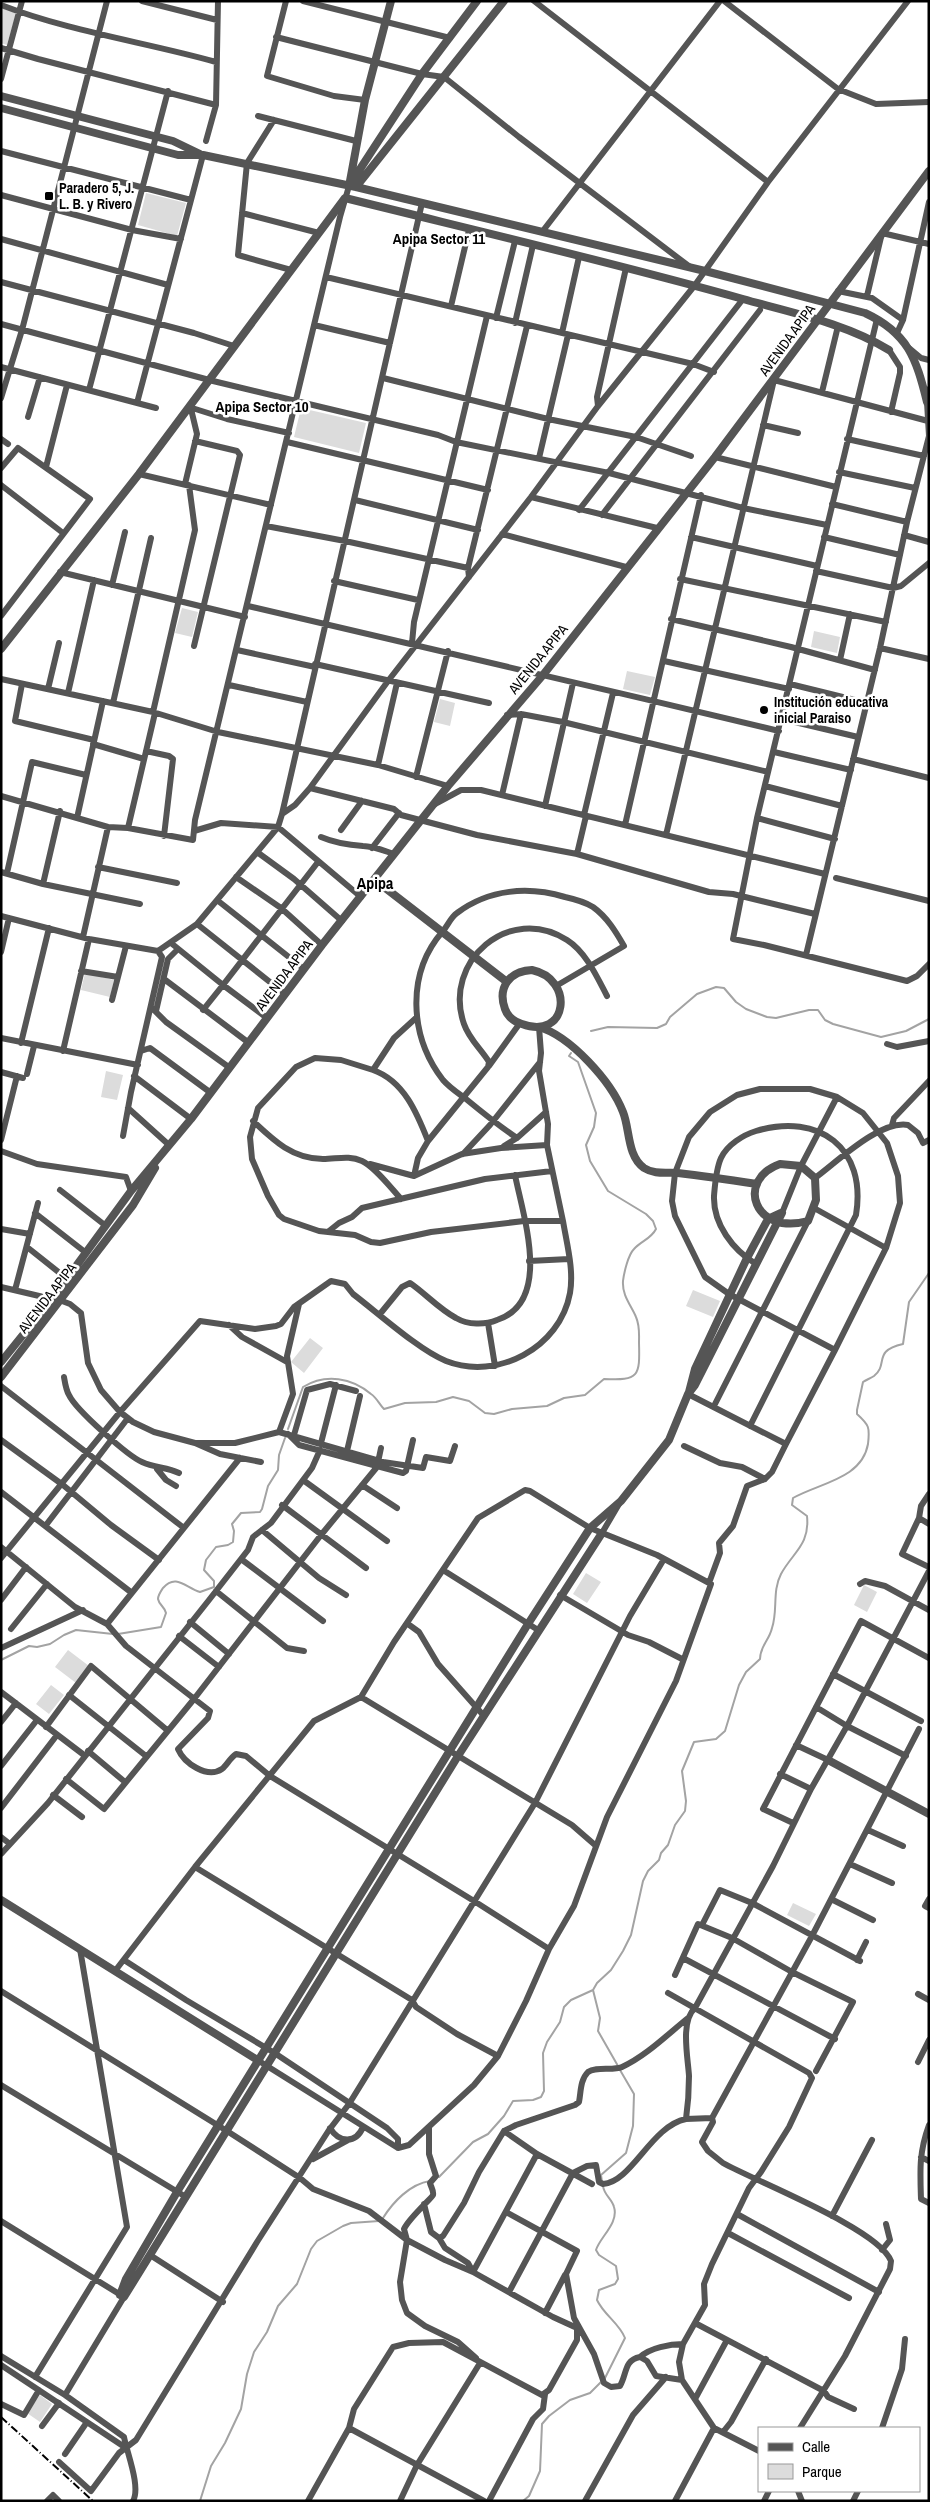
<svg xmlns="http://www.w3.org/2000/svg" width="930" height="2502" viewBox="0 0 930 2502" font-family="'Archivo Narrow',sans-serif">
<style>
.park{fill:#dcdcdc}
.lines{fill:none;stroke-linecap:round;stroke-linejoin:round}
.stream{stroke:#a3a3a3;stroke-width:2}
.minor{stroke:#555;stroke-width:6}
.tertiary{stroke:#555;stroke-width:8}
.rail{stroke:#000;stroke-width:2;stroke-dasharray:8 2.5 1 2.5;stroke-linecap:butt}
.poi-dot{fill:#000;stroke:#fff;stroke-width:2}
.labels{text-anchor:middle;stroke-width:5;stroke-linejoin:round;paint-order:stroke}
.poi-label{font-size:14px;font-weight:bold;fill:#000;stroke:#fff;text-anchor:start}
.street-label{font-size:14px;fill:#000;stroke:#fff}
.neighbourhood-label{font-size:15px;font-weight:bold;fill:#000;stroke:#fff}
.quarter-label{font-size:16px;font-weight:bold;fill:#000;stroke:#fff}
</style>
<rect width="100%" height="100%" fill="#fff"/>
<path class="park" d="M1 8 16 13 7 45 1 43Z
M146 193 186 203 177 236 138 225Z
M301 408 366 423 359 453 294 437Z
M182 608 198 612 192 637 175 633Z
M814 631 840 637 837 653 811 647Z
M627 671 655 677 650 695 623 689Z
M440 699 455 703 450 726 434 722Z
M85 973 114 980 110 997 81 990Z
M106 1071 123 1075 117 1100 101 1097Z
M693 1290 720 1301 713 1317 686 1306Z
M310 1338 323 1348 304 1373 291 1362Z
M586 1573 601 1582 587 1603 573 1594Z
M864 1585 877 1592 867 1612 854 1605Z
M68 1650 89 1666 76 1683 55 1667Z
M51 1685 64 1695 49 1714 36 1704Z
M793 1903 816 1914 809 1926 787 1915Z
M40 2395 52 2404 40 2422 27 2413Z"/>
<g class="lines">
<path class="stream" d="M591 1031 608 1027 657 1028 666 1024 670 1017 697 994 716 987 724 988 736 1002 746 1009 767 1017 776 1018 809 1010H818L825 1020 833 1024 881 1037 906 1031 929 1019
M288 1429 303 1387C326 1373 352 1378 371 1394 377 1398 379 1404 384 1409L405 1403 436 1402 453 1397 469 1401 485 1413 494 1414 512 1409 547 1406 564 1398 585 1395 604 1379C639 1381 640 1376 639 1343 639 1334 640 1326 636 1317 631 1305 622 1296 623 1281 624 1273 628 1255 634 1249 641 1241 651 1239 656 1229L653 1221 646 1214 608 1191 590 1161 586 1145 594 1127 596 1113 578 1062 569 1056 571 1053
M118 1634 161 1627 166 1613C165 1607 159 1605 158 1599 158 1595 161 1591 163 1588 176 1573 186 1588 200 1592L214 1587V1581L204 1570 206 1560 216 1547 228 1545 233 1542 234 1531 232 1524 241 1513 260 1512 262 1509 268 1486 278 1470 279 1455 285 1438
M1 1660 29 1646 37 1647 50 1644 64 1635 76 1630 113 1634
M618 2066 598 2031 600 2018 593 1990 597 1983 611 1970 623 1951 631 1935 643 1881 648 1871 659 1860 661 1853 668 1845 675 1825 685 1811 686 1801 682 1771 694 1742 716 1739 725 1731 739 1685 746 1672 760 1659C760 1646 769 1641 772 1628 778 1611 772 1591 781 1574 793 1552 810 1545 807 1516L792 1505 793 1498C819 1483 862 1479 868 1444 870 1427 869 1425 857 1414V1410L863 1382C866 1380 871 1378 874 1376 889 1364 872 1351 903 1344L909 1302 929 1273
M439 2177 473 2142 488 2134 504 2116 513 2101 533 2100 541 2097 544 2091 543 2053 547 2042 560 2022 564 2007 571 2000 593 1990
M602 2182 601 2175 626 2153 633 2126 634 2094 620 2070
M383 2218C393 2202 410 2184 430 2181
M200 2501 211 2466 225 2443 241 2409 247 2374 254 2352 267 2332 278 2306 297 2284 311 2249 317 2241 343 2226 351 2223 379 2221
M523 2501 529 2496 540 2471 542 2424 549 2416 570 2400 590 2393 605 2378 625 2338C619 2323 604 2315 597 2300L599 2290 615 2284 618 2279 616 2266 599 2255 596 2250C600 2237 619 2223 614 2207 612 2199 604 2195 603 2186"/>
<path class="minor" d="M142 1 217 20
M286 1 267 76 334 96 365 100
M303 1 450 38
M534 1 768 182
M724 1 838 89 876 104 929 102
M1 5C71 32 145 42 216 62
M276 37 422 74 444 77 519 137 690 267
M1 48 38 59 216 105
M1 79 22 1
M258 116 356 141
M274 120 247 163 238 255 291 270
M206 141 216 105 218 1
M1 151 191 200
M1 195 132 230 181 239
M242 213 319 233
M542 232 720 1
M1 239 168 285
M326 277 693 364 714 372
M1 282 194 333 234 346
M838 291 872 298 903 320
M867 296 882 233 929 244
M451 306 469 230
M496 318 515 241
M877 319 757 818 733 939 764 945 907 981 917 976 929 964
M515 323 533 245
M1 324 213 381 438 435 456 442 609 473 743 508 827 525
M314 325 390 343
M562 333 579 257
M897 333 903 320 929 202
M909 348 921 358 929 360
M889 350 900 367V373L891 412
M1 367 156 408
M383 378 548 419 636 437 691 456
M89 390 168 91
M822 392 838 326
M1 398 22 330 107 1
M137 403 203 155
M598 406 597 397 626 268
M189 407 227 419 289 433
M28 417 40 377
M763 425 798 433
M1 439 8 444
M847 439 924 456
M287 442 488 490
M715 457 836 487
M539 458 568 335
M46 467 67 385
M1 468 18 448 90 499 1 616
M839 472 915 488
M139 474 271 505
M185 484 197 434 191 409
M1 485 63 533
M531 497 657 528
M355 500 478 530
M832 504 907 522
M579 510 743 299
M602 515 760 310
M266 526 345 541 468 568
M502 534 626 567
M904 535 929 542
M691 537 817 566
M824 537 900 555
M816 571 893 588 901 586 929 563
M60 572 245 617
M469 577 468 568 527 326
M680 579 886 622
M334 581 418 600
M112 585 125 532
M248 606C425 646 602 689 779 731
M671 619 791 647 875 670
M412 643 414 622 487 316
M194 646 240 455 237 451 195 441
M880 648 929 659
M237 650 315 667
M840 660 850 614
M664 661 789 689
M315 664 489 703
M1 679 153 712 218 732 378 765 448 786
M22 684 15 721 94 740
M790 684 867 703
M229 685 307 702
M48 689 59 643
M68 693 94 580
M113 703 151 538
M153 712 195 530 189 485
M507 715 521 714 563 722 768 772
M782 719 858 737
M93 744 144 759
M146 751 169 756 173 759 164 836
M774 752 851 770
M853 759 929 778
M378 765 397 683
M416 777 448 651
M765 786 842 806
M310 788 394 809 401 815 477 835 577 854 709 892 733 894 815 914
M502 795 521 714
M1 796 108 827 128 828 193 840 195 820 340 217 349 186
M435 804 461 790H481L825 874
M545 806 573 683
M282 814C328 610 376 407 422 203
M584 815 613 693
M77 818 103 701
M757 818 835 839
M625 825 701 495
M128 828 155 713
M341 830 362 801
M194 831 221 823 278 827 361 897
M666 835 774 380 928 421
M321 837C335 843 348 845 363 846 373 846 385 851 394 854
M372 848 399 813
M257 852 294 879 342 921
M577 854 586 816
M98 867 177 883
M1 872 43 884 140 904
M7 873 32 762 86 775
M236 877 281 908 322 945
M836 878 929 901
M43 884 60 811
M217 900 304 969
M1 916 89 939 158 951 197 924 278 827 282 814 295 805 310 788 388 681 531 497 598 406 695 285 768 182 908 1
M197 924 285 994
M83 937 108 827
M171 943 223 985 318 862
M1 952 9 918
M806 955 880 648 907 522 929 436 927 402 929 389
M81 971 118 977
M164 979 249 1043
M112 1000 126 946
M151 1007 166 1022 230 1068
M203 1010 223 985 267 1018
M156 1011 168 959 178 949
M417 1017 394 1038 373 1070C404 1081 417 1113 428 1141L418 1158 414 1176 462 1154 501 1148 547 1145
M539 1027 541 1053 539 1071 548 1124 547 1145 563 1221
M1 1038 138 1065
M21 1043 49 928
M887 1044 897 1047 929 1041
M63 1051 89 939
M141 1051 150 1048 211 1093
M489 1066 520 1023
M1 1072 23 1078
M27 1074 34 1046
M134 1076 191 1119
M128 1108 169 1145
M253 1121C274 1141 293 1159 323 1159 337 1159 349 1155 362 1161 375 1167 391 1188 401 1199
M892 1125 894 1118 929 1081
M123 1136 131 1092 162 957 158 951
M517 1138C499 1126 483 1113 466 1099 458 1093 450 1088 443 1080 409 1036 406 973 443 931 448 925 451 917 457 913 489 889 528 886 565 897 574 899 585 902 593 907 607 917 616 932 624 946L556 986
M1 1140 17 1076
M428 1141 488 1067 489 1062C481 1049 469 1039 464 1024 442 961 510 903 567 940 586 952 597 977 607 996
M504 1146 517 1138 546 1112
M1 1151 37 1164 126 1177 131 1191
M463 1154 490 1125 540 1062
M370 1164 414 1176
M815 1178C838 1161 880 1120 908 1125L918 1133 923 1143 929 1140
M60 1190 106 1226
M814 1208 886 1248
M35 1213 85 1252
M782 1213 801 1166 837 1097
M1 1229 30 1234
M329 1231 339 1223 352 1217 362 1208 485 1179 552 1171
M27 1247 66 1278
M529 1261 569 1259
M1 1287 52 1299
M15 1290 38 1203
M62 1301 70 1304 81 1313 88 1363 101 1390 120 1412 133 1422 154 1432 195 1443 220 1454 261 1462
M380 1314 402 1287 410 1283C426 1294 439 1309 456 1318 468 1325 485 1325 497 1320 553 1302 523 1216 515 1175
M488 1323 495 1366
M229 1325 242 1337 287 1362
M64 1377C65 1383 66 1390 69 1395 76 1410 128 1456 142 1462 155 1468 167 1467 179 1473
M1 1386 184 1528
M688 1394 786 1444
M714 1406 808 1221
M750 1426 856 1215C867 1148 819 1112 756 1131 743 1135 727 1145 721 1158 716 1169 715 1184 714 1196 713 1224 733 1250 756 1264
M279 1432 293 1394 287 1356 299 1304
M288 1434 299 1445 403 1473 406 1471 413 1440
M294 1435 307 1390 330 1384 356 1391
M1 1440 63 1485 111 1525 159 1560
M195 1443H235L279 1432 383 1462 423 1468 426 1457 450 1461 455 1446
M321 1443 336 1385
M684 1446 720 1463 742 1467 765 1479
M347 1451 360 1396
M157 1469 166 1480 176 1486
M303 1480 387 1541
M362 1485 397 1508
M1 1492 132 1593
M929 1494 921 1506 919 1518 902 1554 929 1567
M282 1505 366 1568
M919 1518 929 1524
M46 1525 128 1418
M262 1530 319 1578 346 1595
M602 1533 619 1504
M1 1547 75 1607 107 1624 126 1646 210 1711 208 1718 178 1749C184 1763 207 1779 222 1769 227 1765 230 1758 236 1754L246 1756 270 1776 474 1901 549 1949
M1 1558 120 1412 200 1321 255 1329 276 1326 281 1324 294 1307 331 1281 345 1284 353 1294C378 1313 419 1350 446 1361 497 1381 560 1348 570 1293 574 1270 567 1245 563 1221H524L431 1232 380 1243 371 1242 355 1235 319 1231 284 1219 279 1215 268 1196 252 1159 250 1137 258 1108 296 1067 315 1058 341 1060 373 1070
M241 1559 323 1621
M443 1570 538 1630
M709 1583 720 1553 719 1543 733 1526 747 1486 765 1479 772 1472 786 1444 835 1350 886 1248 900 1203 898 1176 887 1143 863 1113 837 1097 810 1089H760L737 1095 710 1112 689 1137 675 1173 672 1201 675 1216 705 1277 729 1294 835 1350
M860 1584 865 1581 885 1586 929 1610
M216 1591 287 1648 304 1651
M560 1595 628 1635 649 1642 682 1659
M1 1600 26 1567
M190 1622 229 1654
M107 1624 240 1458
M408 1624 419 1632 438 1664 484 1716
M11 1629 47 1584
M179 1636 219 1667
M1 1648 83 1610
M833 1674 921 1721
M1 1692 84 1755
M69 1695 146 1756
M361 1697 572 1825 595 1845
M816 1707 847 1726 906 1756
M1 1722 16 1703
M46 1727 91 1666 167 1730
M796 1745 828 1760
M88 1751 125 1782
M1 1766 37 1720
M780 1774 811 1789
M66 1779 104 1809 194 1699 321 1535 377 1467 381 1448
M53 1795 82 1817
M1 1808 57 1735
M793 1823 763 1809 861 1621 929 1658
M868 1830 903 1846
M1 1837 10 1844
M1 1854 48 1803 209 1600 248 1550 253 1537 271 1523 312 1468 320 1450
M850 1864 892 1883
M195 1867 412 2000 416 2007 457 2034 498 2056
M831 1899 873 1920
M929 1899 925 1906 929 1908
M702 1925 720 1890 752 1903 860 1961
M683 1958 835 2039
M124 1960 186 2000 273 2052 387 2128 398 2139V2148
M857 1960 866 1942
M115 1971 195 1867 314 1721 361 1697 394 1642 478 1518 525 1490 530 1491 590 1528 657 1555 711 1584 676 1681 607 1817 574 1906 549 1949 526 2001 498 2056 474 2085 409 2145 398 2148 259 2061
M675 1975 698 1924 732 1938 792 1972 853 2002 816 2071
M1 1991 227 2131 300 2178 313 2189 369 2211 407 2240 445 2260 473 2272 537 2154
M668 1993 809 2073 812 2078 789 2127 761 2172 749 2188 712 2264 704 2284 705 2305 683 2344 679 2362 682 2380 714 2428 759 2451
M918 1994 929 2000
M918 2062 929 2040
M1 2085 186 2197
M712 2118 686 2119C688 2105 689 2091 689 2076 688 2058 680 2021 695 2008L773 1866 811 1789 847 1726 929 1571
M929 2125C919 2152 920 2170 921 2199L929 2203
M429 2127V2154L436 2176 430 2183C431 2187 434 2191 433 2195 432 2198 409 2218 404 2229L407 2240 400 2282 402 2300 407 2313 425 2326 458 2342 476 2358
M330 2128C339 2143 356 2144 363 2127
M504 2131 537 2154 592 2184
M921 2157 929 2161
M313 2159 348 2140
M424 2204 431 2232 439 2238 445 2248 468 2263 473 2272 553 2317 577 2328
M506 2212 577 2251 566 2274 574 2318 594 2354 604 2383 611 2387 620 2386C627 2374 624 2360 640 2357L647 2361 656 2376 682 2380
M737 2214 879 2292
M832 2216 872 2140
M1 2221 124 2297 65 2395
M728 2233 849 2298
M439 2238 443 2236 464 2203 479 2172 504 2131 516 2125 575 2105 579 2102C581 2092 580 2080 588 2072 596 2066 613 2071 622 2067 646 2056 668 2034 688 2018
M882 2250 890 2240 886 2224
M150 2255 223 2302
M509 2292 573 2173 587 2166 596 2165 599 2182 603 2184C632 2182 651 2126 686 2119
M545 2313 565 2275
M695 2323 824 2391 828 2397 854 2409
M1 2356 65 2395 124 2437C127 2453 141 2487 133 2501
M640 2357C650 2348 670 2344 683 2344
M1 2365 126 2448
M35 2377 127 2227 80 1949
M695 2399 727 2340
M1 2404 24 2415 39 2390
M42 2426 59 2403
M349 2428 484 2501
M800 2428 845 2356 890 2269 891 2261C879 2229 757 2182 723 2163L708 2151 702 2142 713 2122 712 2118 812 1936 919 1729
M882 2428 902 2369 905 2339
M723 2432 731 2422 766 2359
M65 2454 87 2422
M59 2462 91 2491 119 2453 136 2440 257 2242 329 2130 349 2104 535 1803 630 1616 664 1559
M798 2491 802 2501
M47 2501 53 2495 59 2501
M308 2501 349 2428 354 2409 393 2347 409 2343 443 2342 542 2395 549 2390 577 2340V2328
M400 2501 417 2465 480 2363
M489 2501 533 2419 543 2409 545 2394
M585 2501 633 2415 666 2377
M675 2501 714 2428
M764 2501 769 2491
M853 2501 858 2491"/>
<path class="tertiary" d="M1 96 173 141 200 154
M1 108 178 155H203L356 187 705 271 865 313C908 333 916 358 927 402
M350 181 365 100 391 1
M349 186 422 74 477 1
M356 187 504 1
M1 649 139 474 345 198C478 231 611 262 743 299 792 313 845 323 889 350
M375 880 507 982
M532 970C575 979 568 1041 522 1024 515 1022 508 1017 505 1009 497 987 510 971 532 970Z
M539 1027C570 1036 611 1081 623 1112 630 1129 627 1156 644 1168 655 1175 666 1172 678 1173 704 1176 731 1180 757 1184
M780 1164 801 1166 815 1178 816 1200 808 1221C754 1236 735 1180 780 1164Z
M1 1362 52 1299 131 1191 191 1119 322 945 448 786 543 675 715 457 929 171
M1 1377 133 1205 155 1168
M689 1392 695 1369 747 1258 768 1219 781 1213
M828 1760 929 1814
M1 1900 259 2061
M120 2295 126 2279 177 2192 528 1624 590 1528 621 1501 669 1440 688 1394 695 1385 782 1213
M124 2297 458 1756 602 1533"/>
<path class="rail" d="M1 2417 93 2501"/>
</g>
<g class="poi-dot">
<rect x="44" y="191" width="10" height="10" rx="2.5"/>
<circle cx="764" cy="710" r="5"/>
</g>
<g class="labels">
<g class="poi-label">
<text x="59" y="193">Paradero 5, J.<tspan x="59" dy="16">L. B. y Rivero</tspan></text>
<text x="774" y="707">Institución educativa<tspan x="774" dy="16">inicial Paraiso</tspan></text>
</g>
<g class="street-label">
<text transform="translate(787 340) rotate(-54)" y="5">AVENIDA APIPA</text>
<text transform="translate(538 659) rotate(-51)" y="5">AVENIDA APIPA</text>
<text transform="translate(284 975) rotate(-53)" y="5">AVENIDA APIPA</text>
<text transform="translate(47 1298) rotate(-52)" y="5">AVENIDA APIPA</text>
</g>
<g class="neighbourhood-label">
<text x="439" y="244">Apipa Sector 11</text>
<text x="262" y="412">Apipa Sector 10</text>
</g>
<g class="quarter-label">
<text x="375" y="889">Apipa</text>
</g>
</g>
<rect width="930" height="2502" fill="none" stroke="#000000" stroke-width="5"/>
<rect x="758" y="2427" width="162" height="65" fill="#ffffff" stroke="#999999"/>
<rect x="768" y="2443" width="25" height="8" fill="#555555" stroke="#999999"/>
<text x="802" y="2452" font-size="15" fill="#000000">Calle</text>
<rect x="768" y="2464" width="25" height="15" fill="#dcdcdc" stroke="#999999"/>
<text x="802" y="2477" font-size="15" fill="#000000">Parque</text>
</svg>
